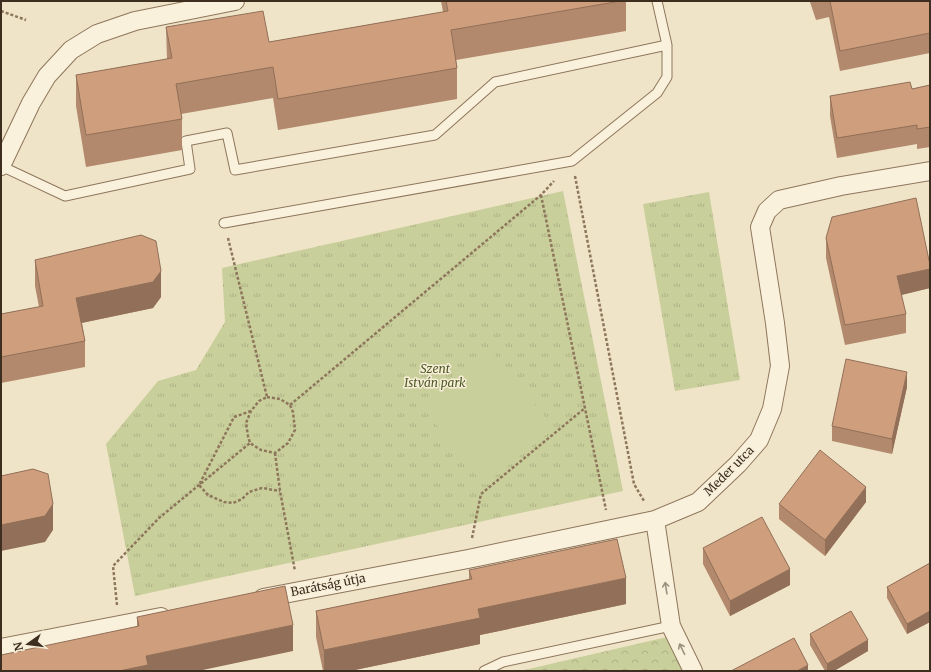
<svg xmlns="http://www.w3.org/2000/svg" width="931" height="672" viewBox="0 0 931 672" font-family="Merriweather,serif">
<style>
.forest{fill:url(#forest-crowns)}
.park{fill:url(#park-tufts)}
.pitch{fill:#c9cf9b}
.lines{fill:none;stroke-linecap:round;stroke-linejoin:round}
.service-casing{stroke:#8d765c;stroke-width:11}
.minor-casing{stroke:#8d765c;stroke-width:20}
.path{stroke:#8d765c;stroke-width:2.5;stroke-dasharray:3 2;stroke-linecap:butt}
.service{stroke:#faf1dc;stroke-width:9}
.minor{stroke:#faf1dc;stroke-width:18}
.wall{fill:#b2896c}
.shaded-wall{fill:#916f58}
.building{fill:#cf9f7d;stroke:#916f58}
.oneway{stroke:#9c907e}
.labels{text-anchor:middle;stroke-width:3;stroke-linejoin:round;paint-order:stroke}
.park-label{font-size:12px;font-style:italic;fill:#4d5a26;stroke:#f7eed8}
.street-label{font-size:12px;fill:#3d2e20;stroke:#f7eed8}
</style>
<defs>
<pattern id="forest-crowns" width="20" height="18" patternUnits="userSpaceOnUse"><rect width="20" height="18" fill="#c9cf9b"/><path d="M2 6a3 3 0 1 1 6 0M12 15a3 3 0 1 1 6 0" fill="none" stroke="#aeb285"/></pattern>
<pattern id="park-tufts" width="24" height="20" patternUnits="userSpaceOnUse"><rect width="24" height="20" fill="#c9cf9b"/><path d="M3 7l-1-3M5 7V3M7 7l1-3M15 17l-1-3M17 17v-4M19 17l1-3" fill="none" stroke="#aeb285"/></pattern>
</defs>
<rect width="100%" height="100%" fill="#f0e4c8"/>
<path class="forest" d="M667 637 685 671H520Z"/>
<path class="park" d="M563 191 623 491 135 596 106 444 158 381 196 370 225 322 222 268Z
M709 192 740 380 675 391 643 204Z"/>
<path class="pitch" d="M489 348 554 428 484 485 420 404Z"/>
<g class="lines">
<defs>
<path id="service" d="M1 166 65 196 190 169 186 141 227 133 235 170 435 135 495 82 667 45
M224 223 572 161 657 93 667 77V45L657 1
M484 671 503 662 671 626"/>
<path id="minor" d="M1 166 31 103 47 76 71 50 97 34 135 21 235 1
M655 520 671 626 693 671
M263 598 468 559 655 520 698 502 738 464 759 440 772 409 780 366 775 323 760 227 767 211 779 200 841 186 930 171
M1 648 161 617"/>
</defs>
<use href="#service" class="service-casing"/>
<use href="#minor" class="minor-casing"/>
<path class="path" d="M1 11 26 20
M575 176 634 484 644 501
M541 195 606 510
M228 238 267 397
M267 397 280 399 290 405 293 412 295 430 288 443 275 453 261 450 250 443 248 436 246 423 251 411 259 401Z
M290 405 541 195 554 181
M251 411 234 417 199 485 208 495 224 502 233 503 242 499 249 492 262 488 280 491
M275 453 280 491 295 571
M472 538 481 494 585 408
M117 605 113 566 159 518 250 443"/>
<use href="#service" class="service"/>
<use href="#minor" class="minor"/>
</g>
<path class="wall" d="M441 1H626V31L456 60 457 68V99L278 130 273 98 181 114 182 119V150L86 167 76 106V75L167 59 166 27 269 42 443 12Z
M807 1H930V53L840 71 829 17 816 20 810 2Z
M930 85V147L917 149V144L837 158 830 116V96L912 89Z
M826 238 930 269V288L901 295 906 314V333L845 345 826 258Z
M35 260 161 297 153 308 82 323 85 341V367L1 383V314L39 307 35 286Z
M907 387 892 454 832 441V426Z
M866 502 825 556 779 519V504Z
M703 548 790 585 730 616 703 564Z
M930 563V622L907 634 887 598V587Z
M469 570 626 604 480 635V644L350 671H323L316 637V611L469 579Z
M137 617 293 651 137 626Z
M810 634 868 651 834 671H825L810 645Z"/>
<path class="shaded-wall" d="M930 269V288L897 296V276Z
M161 271V297L153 308 76 324V298Z
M907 372V387L892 454V439Z
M866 487V502L825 556V540Z
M53 504V530L45 542 1 551V525Z
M790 569V585L730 616V601Z
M626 578V604L480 635V644L350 671H324V650L478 609Z
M930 611V622L907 634V624Z
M293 625V651L198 671H119L146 656Z
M868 640V651L834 671H827V664Z
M808 665V671H797Z"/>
<path class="building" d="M446 1H621L451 30 457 68 278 99 273 67 176 84 182 119 86 135 76 75 172 58 166 27 263 11 269 42 448 11Z
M830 1H930V33L840 51Z
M910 82 912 89 930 85V127L917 129V125L837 138 830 96Z
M916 198 930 265V269L897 276 906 314 845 325 826 238 832 217Z
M141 235 156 241 161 271 153 282 76 298 85 341 1 357V314L43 306 35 260Z
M846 359 907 372 892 439 832 426Z
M820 450 866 487 825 540 779 504Z
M33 469 48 474 53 504 45 516 1 525V476Z
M762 517 790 569 730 601 703 548Z
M617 539 626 578 478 609 480 618 324 650 316 611 472 579 469 570Z
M930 563V611L907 624 887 587Z
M285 586 293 625 146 656 148 665 119 671H1V655L139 626 137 617Z
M851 611 868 640 827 664 810 634Z
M794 638 808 665 797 671H731Z"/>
<defs><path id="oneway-shaft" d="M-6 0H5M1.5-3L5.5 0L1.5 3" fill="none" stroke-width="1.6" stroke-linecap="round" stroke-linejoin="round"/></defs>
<g class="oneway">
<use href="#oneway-shaft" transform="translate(666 588) rotate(-99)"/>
<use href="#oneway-shaft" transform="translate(682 649) rotate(-116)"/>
</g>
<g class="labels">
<g class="park-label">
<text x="435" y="373">Szent<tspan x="435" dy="14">István park</tspan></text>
</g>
<g class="street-label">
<text transform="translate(729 471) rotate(-45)" y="4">Meder utca</text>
<text transform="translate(328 585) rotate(-11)" y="4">Barátság útja</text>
</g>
</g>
<rect width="931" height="672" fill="none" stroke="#3d2e20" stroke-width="4"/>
<g transform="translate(28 644) rotate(256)" stroke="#f7eed8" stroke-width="3" paint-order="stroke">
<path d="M0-3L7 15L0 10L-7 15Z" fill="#3d2e20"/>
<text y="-6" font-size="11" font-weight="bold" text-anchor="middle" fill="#3d2e20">N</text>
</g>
</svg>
